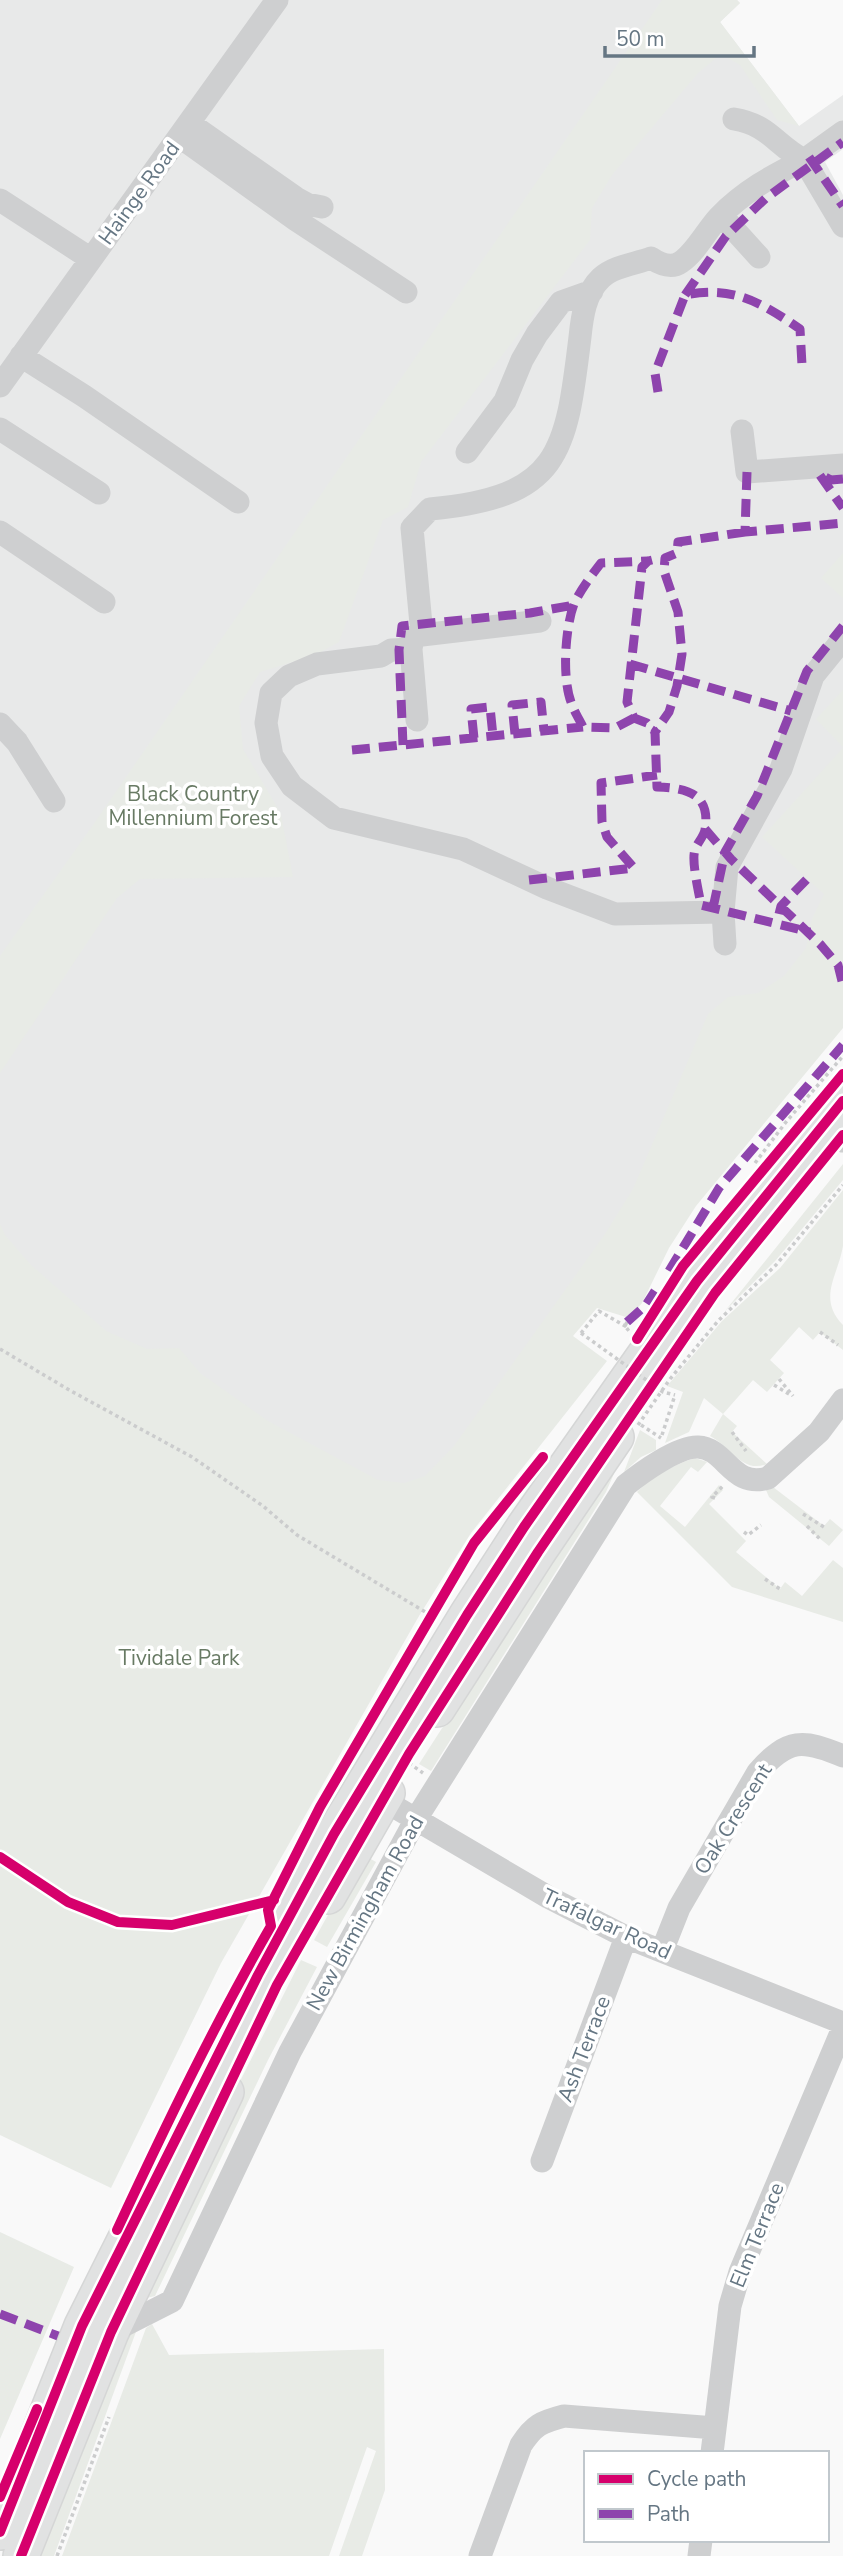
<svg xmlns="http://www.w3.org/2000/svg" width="843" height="2556" viewBox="0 0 843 2556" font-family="'Nunito Sans',sans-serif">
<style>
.built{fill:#e8e9e9}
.green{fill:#e8ebe6}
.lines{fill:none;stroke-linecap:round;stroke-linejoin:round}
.highway-casing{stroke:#d5d6d6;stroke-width:38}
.path{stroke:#cbcccd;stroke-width:3.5;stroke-dasharray:3.5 3.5;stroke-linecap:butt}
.minor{stroke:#cecfd0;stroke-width:23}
.highway{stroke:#e1e2e2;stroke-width:35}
.path-bridge{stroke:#cbcccd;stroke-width:3.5;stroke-dasharray:3.5 3.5;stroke-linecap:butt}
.quiet{stroke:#8e44ad;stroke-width:9;stroke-dasharray:18 9;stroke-linecap:butt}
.cycleway-casing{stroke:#fff;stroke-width:15}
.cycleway{stroke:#d6006c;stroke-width:10}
.labels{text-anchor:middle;stroke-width:7;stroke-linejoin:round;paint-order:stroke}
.street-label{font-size:21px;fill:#657683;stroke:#fff}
.park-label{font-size:21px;fill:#687a64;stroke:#fff}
</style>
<rect width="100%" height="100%" fill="#f9f9f9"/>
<path class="built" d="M0 0H737L740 3 720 22 799 126 843 95V149L825 162 843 195V952L571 1311 407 1605 0 1300Z"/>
<path class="green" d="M662 0H737L740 3 720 22 799 126 777 120 740 65 721 54 698 73 612 175 592 208 590 240 421 462 408 507 383 520 339 642 315 655 260 672 239 706 243 749 281 814 293 877 140 879 117 898 0 1073V956L93 825Z
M843 553V598L821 578Z
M843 690V747L816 719Z
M843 748V1028L696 1206 669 1248 642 1303 629 1318 597 1308 573 1336 607 1361 471 1533 419 1616 221 1963 111 2188 0 2135V1224L5 1235 30 1264 106 1331 147 1349 179 1348 200 1373 268 1421 378 1480 404 1483 425 1476 454 1446 605 1234 633 1189 708 1014 728 997 758 993 784 976 806 948 812 919 824 894 762 837Z
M843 1164V1180L776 1260 725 1311Z
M843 1190C843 1208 843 1229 843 1246 838 1276 817 1298 843 1325V1350L820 1332 813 1340 799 1327 770 1360 784 1373 767 1392 753 1380 723 1414 737 1426 732 1432 767 1464C742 1474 730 1446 710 1436L723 1414 704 1398 689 1432 665 1443 683 1392 667 1386 722 1321 780 1268Z
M640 1430 656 1440V1450L641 1457 624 1472Z
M632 1432 606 1492 431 1771 419 1764Z
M695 1458 707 1462 698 1472 691 1467 660 1506 685 1527 719 1485 723 1490 709 1504 746 1541 736 1552 780 1589 785 1582 802 1596 833 1560 843 1568V1622L732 1587 637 1492C650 1477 676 1464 695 1458Z
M773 1487 824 1526 830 1519 843 1530 829 1546 769 1497 766 1490Z
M362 1854 376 1862 327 1947 314 1940Z
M301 1960 317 1967 268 2060 155 2296 138 2300 226 2109Z
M0 2232 74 2267 0 2439Z
M152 2324 169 2355 384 2349 385 2490 362 2556H339L376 2451 367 2447 329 2556H62L146 2328Z
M137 2329 54 2556H39L127 2335Z"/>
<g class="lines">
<defs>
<path id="highway" d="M437 1709 538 1552 616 1437
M328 1896 387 1793
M0 2532 82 2326 258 1975 334 1834 467 1615 524 1527 697 1281 843 1101
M21 2556 111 2332 226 2092"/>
</defs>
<use href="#highway" class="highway-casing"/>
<path class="path" d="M755 1163 786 1122 843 1056
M820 1332 838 1345
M581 1333 599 1311 625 1326 627 1322 625 1326 629 1331
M0 1349 71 1391 192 1457 263 1506 297 1535 432 1616
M779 1379 793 1396
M774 1385 789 1394
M638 1425 670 1379 718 1321 776 1265 843 1185
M641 1425 661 1438
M732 1432 746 1451
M662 1435 675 1395
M715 1498 712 1497 723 1486
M803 1514 824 1527
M807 1526 821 1540
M744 1532 748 1535 761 1525
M765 1579 780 1589
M409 1763 423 1773
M0 1857C52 1891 106 1933 173 1925 205 1920 237 1908 268 1901
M57 2556 109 2417"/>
<path class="minor" d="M189 123 296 198 307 204 322 207
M843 132 804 160 843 226
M180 137 296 220 406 292
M0 200 91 259
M721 215 759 257
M21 356 84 396 238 502
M0 386 277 0
M0 429 99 493
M742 431 747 472 843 465
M467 452 505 401 522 360 537 334 561 302 592 291
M0 532 104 602
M540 621 422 635 412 528 430 509C560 497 566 454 580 337 582 317 585 293 601 278 614 266 635 264 651 258 660 264 671 269 681 262 696 252 706 231 719 217 743 192 773 175 804 160 775 145 770 125 734 119
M413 637 411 649 417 720
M411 649 391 650 381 656 317 664 289 676 271 693 266 723 272 756 292 786 334 818 463 849 547 888 615 914 723 912
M0 724 17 742 54 801
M725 944 723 912 727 867 781 769 813 676 843 639
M840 1138 843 1141
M383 1800 548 1897 626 1937 843 2023
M662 1951 679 1908 758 1772C788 1738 803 1739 843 1756
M542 2161 626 1937
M111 2332 172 2301 290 2052 416 1819 626 1485C641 1473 678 1446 698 1447 726 1448 732 1489 768 1478L819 1432 843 1400
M712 2453 730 2306 740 2272 843 2028
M480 2556 521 2445C534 2425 541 2422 564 2416L715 2428
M699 2556 701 2540"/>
<use href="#highway" class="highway"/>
<path class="path-bridge" d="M581 1333 663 1392 675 1395"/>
<path class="quiet" d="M809 157 843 206
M685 295 726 236 766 198 843 142
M658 392 655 373 685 295C733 285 762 303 800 329L802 365
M747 472 745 532 843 523
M843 479 831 480 819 474 843 508
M745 532 678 542 677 553 665 558 664 571 678 612 682 654 677 686 669 712 655 732 657 787C686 788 711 793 705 830 703 838 697 843 695 850 691 860 699 893 701 905L810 932
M652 560 648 561 642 567 627 702 634 718 647 723 655 732
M630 664 791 711
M634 718 615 728 583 727C579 719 574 711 571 702 562 678 565 628 574 604 581 589 591 576 601 563L648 561
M515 734 512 705 541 702 544 731
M474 738 471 709 490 707 493 736
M403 745 399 650 402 626 530 613 574 605
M352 750 583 727
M705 829 731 859 820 944 838 965 843 985
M529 880 634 868 607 837 602 822 601 783 657 775
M713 908 725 852 757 796 807 671 843 626
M779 914 781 906 807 879
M669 1271 719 1188 843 1045
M627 1322 646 1305 655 1291
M0 2314 58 2336"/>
<defs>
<path id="cycleway" d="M637 1339 683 1266 843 1074
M0 1857 68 1902 118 1922 172 1925 274 1900
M117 2230C165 2127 214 2025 271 1926L268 1910 320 1807 474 1543 543 1457
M0 2497 37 2409
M0 2532 82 2326 258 1975 334 1834 467 1615 524 1527 697 1281 843 1101
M21 2556 111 2332 277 1985 409 1754 538 1552 715 1293 843 1135"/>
</defs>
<use href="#cycleway" class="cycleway-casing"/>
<use href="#cycleway" class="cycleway"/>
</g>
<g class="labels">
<g class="street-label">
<text transform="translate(139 193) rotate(-54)" y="7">Hainge Road</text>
<text transform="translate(733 1819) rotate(-58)" y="7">Oak Crescent</text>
<text transform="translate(365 1913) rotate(-61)" y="7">New Birmingham Road</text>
<text transform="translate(607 1924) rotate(25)" y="7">Trafalgar Road</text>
<text transform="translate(584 2049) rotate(-69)" y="7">Ash Terrace</text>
<text transform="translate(757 2235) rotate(-68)" y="7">Elm Terrace</text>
</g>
<g class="park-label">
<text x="193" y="801">Black Country<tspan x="193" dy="24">Millennium Forest</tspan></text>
<text x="179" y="1665">Tividale Park</text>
</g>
</g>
<rect x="584" y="2451" width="245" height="91" fill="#ffffff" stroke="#c1c8cd" stroke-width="2"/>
<rect x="598" y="2474" width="35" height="10" fill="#d6006c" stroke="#c1c8cd" stroke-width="2"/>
<text x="647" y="2486" font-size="21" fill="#657683">Cycle path</text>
<rect x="598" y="2509" width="35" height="10" fill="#8e44ad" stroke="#c1c8cd" stroke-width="2"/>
<text x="647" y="2521" font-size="21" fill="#657683">Path</text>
<path d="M605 46v10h149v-10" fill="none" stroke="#657683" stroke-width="3.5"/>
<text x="616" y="46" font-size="21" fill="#657683" stroke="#ffffff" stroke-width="5" paint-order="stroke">50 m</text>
</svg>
